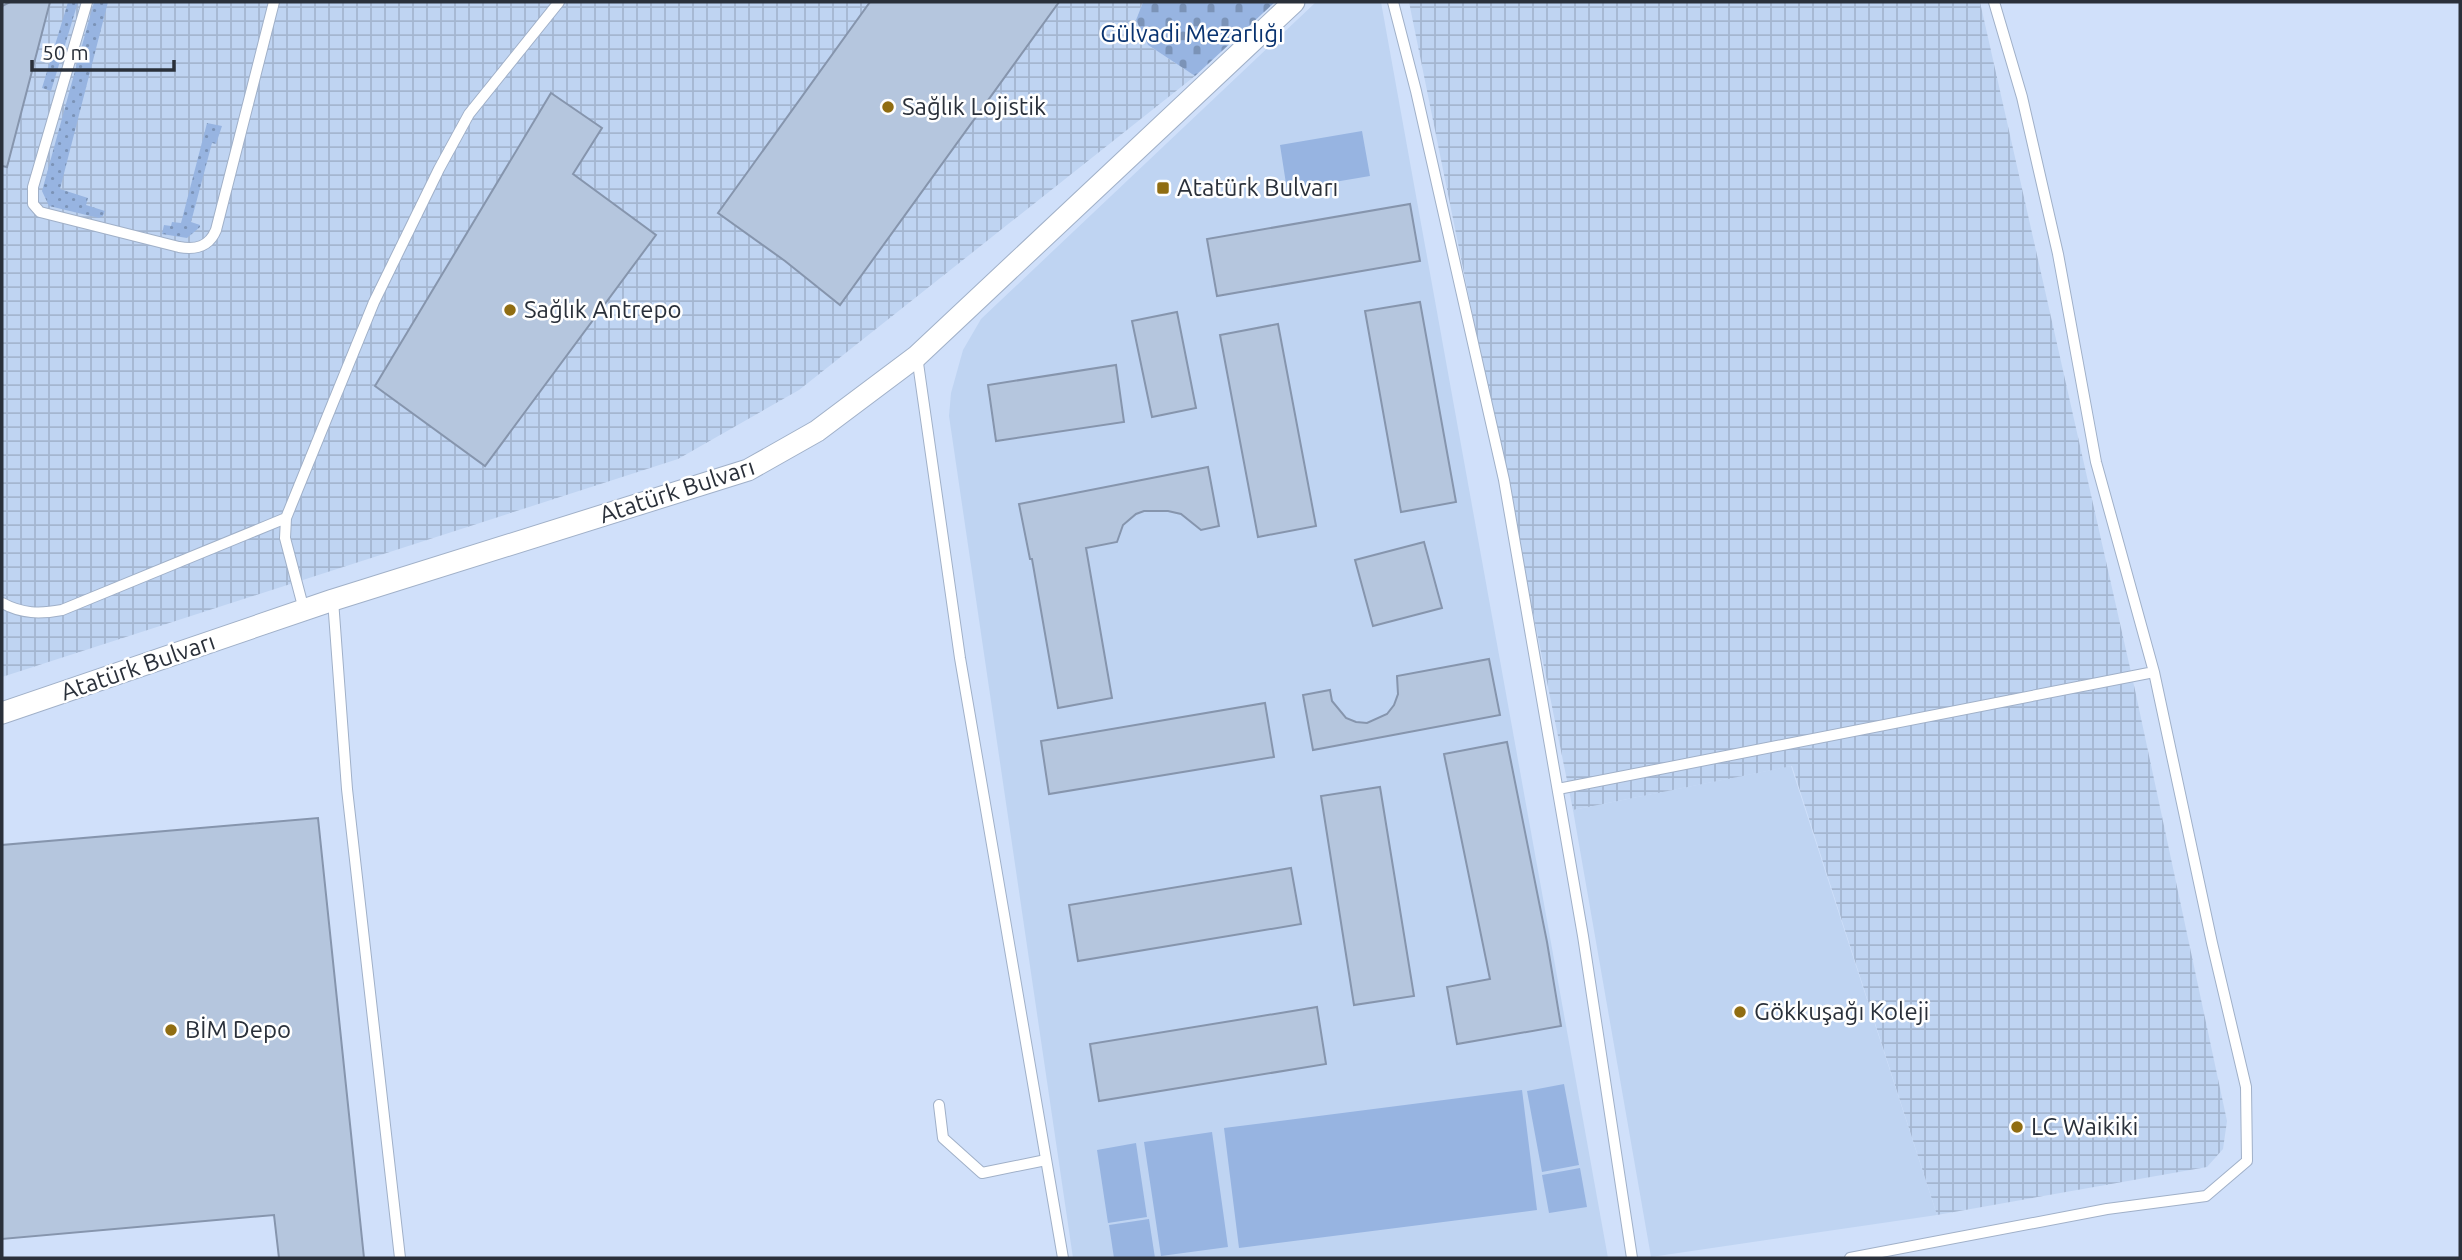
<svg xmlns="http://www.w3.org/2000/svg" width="2462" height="1260" viewBox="0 0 2462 1260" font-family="Ubuntu,sans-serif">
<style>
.built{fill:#bfd4f2}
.industrial{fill:url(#industrial-grid)}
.grass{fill:url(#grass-dots)}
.cemetery{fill:url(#cemetery-stones)}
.garden{fill:#97b4e1}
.building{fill:#b5c6de;stroke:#8695ad;stroke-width:2}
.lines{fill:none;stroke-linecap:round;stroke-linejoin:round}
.service-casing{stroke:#a0b0c8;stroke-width:12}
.minor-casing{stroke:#a0b0c8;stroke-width:23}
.service{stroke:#fff;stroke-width:10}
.minor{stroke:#fff;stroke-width:21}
.poi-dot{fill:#906d12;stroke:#fff;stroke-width:2.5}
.labels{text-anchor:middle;stroke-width:5;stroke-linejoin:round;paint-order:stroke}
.park-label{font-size:24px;fill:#093370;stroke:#fff}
.poi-label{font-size:24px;fill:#2a303a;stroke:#fff;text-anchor:start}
.street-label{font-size:24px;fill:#2a303a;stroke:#fff}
</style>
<defs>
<pattern id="industrial-grid" width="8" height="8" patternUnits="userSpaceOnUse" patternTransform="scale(1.75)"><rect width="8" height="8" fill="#bfd4f2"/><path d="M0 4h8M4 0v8" fill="none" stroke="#a4b6d0"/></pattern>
<pattern id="grass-dots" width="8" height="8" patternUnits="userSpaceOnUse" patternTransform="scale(1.75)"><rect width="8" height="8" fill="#97b4e1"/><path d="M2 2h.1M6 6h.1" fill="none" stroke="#7b93b7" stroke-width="1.8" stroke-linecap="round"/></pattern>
<pattern id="cemetery-stones" width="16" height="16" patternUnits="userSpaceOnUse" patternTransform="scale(1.75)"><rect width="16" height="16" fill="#97b4e1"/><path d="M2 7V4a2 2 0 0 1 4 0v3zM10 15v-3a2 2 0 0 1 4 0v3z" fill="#7b93b7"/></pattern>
</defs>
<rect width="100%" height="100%" fill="#d0e0fa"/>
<path class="built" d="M1316 2H1381L1608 1258H1073L949 416 951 393 963 350 981 319Z
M1791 766 1937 1215 1651 1257 1573 810Z"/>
<path class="industrial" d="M2 2H1143L1136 20 1148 45 1195 76 799 390 678 459 2 677Z
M1409 2H1980L2135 690 2227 1121 2223 1149 2207 1167 1937 1215 1792 766 1573 810Z"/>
<path class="grass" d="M68 2H78L51 91 42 88Z
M94 2H108L60 189 88 198 86 205 105 211 103 216 99 218 49 206 42 191Z
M207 123 222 126 216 144 212 143 191 222 200 225V227L187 238 162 234 164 225 171 226 172 222 181 223Z"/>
<path class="cemetery" d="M1143 2H1275L1195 76 1148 45 1136 20Z"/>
<path class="garden" d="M1362 131 1370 176 1287 190 1280 145Z
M1564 1084 1579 1165 1542 1172 1527 1091Z
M1522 1090 1537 1210 1239 1248 1224 1128Z
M1212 1132 1228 1247 1161 1256 1144 1142Z
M1136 1143 1147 1217 1108 1223 1097 1150Z
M1580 1168 1587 1207 1549 1213 1542 1175Z
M1149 1219 1155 1258H1114L1109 1225Z"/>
<path class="building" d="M10 2H50L7 167 2 166V6Z
M870 2H1059L840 305 785 261 718 213Z
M551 93 602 128 573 174 656 235 485 466 375 386Z
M1410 204 1420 261 1217 296 1207 239Z
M1420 302 1456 502 1401 512 1365 311Z
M1177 312 1196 408 1152 417 1132 321Z
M1278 324 1316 526 1258 537 1220 335Z
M1116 365 1124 422 996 441 988 385Z
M1208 467 1219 526 1201 530 1181 514 1168 511H1144L1136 514 1123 525 1117 542 1086 548 1112 698 1058 708 1032 559H1030L1019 504Z
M1424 542 1442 608 1373 626 1355 560Z
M1489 659 1500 715 1313 750 1303 695 1330 690 1332 701 1346 718 1356 722 1367 723 1387 714 1394 705 1398 694 1397 676Z
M1265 703 1274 757 1049 794 1041 741Z
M1507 742 1547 942 1561 1026 1457 1044 1447 987 1490 979 1444 754Z
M1380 787 1414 996 1354 1005 1321 796Z
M318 818 364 1258H279L274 1215 2 1239V845Z
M1291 868 1301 924 1078 961 1069 905Z
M1317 1007 1326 1064 1099 1101 1090 1044Z"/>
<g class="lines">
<defs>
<path id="service" d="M87 2 33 187V204L40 212 179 247C196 250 209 247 216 230L274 2
M1393 2 1416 91 1504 480 1583 936 1632 1258
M917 356 960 658 1063 1258
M333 600 347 789 400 1258
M2 603C22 614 40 614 62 610L286 518
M304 610 285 538 286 518 374 302 439 169 469 114 559 2
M1558 789 2154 672
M939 1105 943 1138 982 1173 1046 1160
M1850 1258 2107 1209 2206 1196 2247 1161 2246 1087 2212 943 2154 672 2096 462 2058 254 2022 97 1994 2"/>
<path id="minor" d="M2 713 333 600 748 470 817 431 917 356 1294 2"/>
</defs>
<use href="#service" class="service-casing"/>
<use href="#minor" class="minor-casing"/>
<use href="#service" class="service"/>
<use href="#minor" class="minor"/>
</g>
<g class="poi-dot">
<circle cx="888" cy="107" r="7"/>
<rect x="1156" y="181" width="14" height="14" rx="3.5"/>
<circle cx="510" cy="310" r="7"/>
<circle cx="1740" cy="1012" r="7"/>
<circle cx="171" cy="1030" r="7"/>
<circle cx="2017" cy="1127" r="7"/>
</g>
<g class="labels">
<g class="park-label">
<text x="1192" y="42">Gülvadi Mezarlığı</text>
</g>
<g class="poi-label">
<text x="902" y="115">Sağlık Lojistik</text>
<text x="1177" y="196">Atatürk Bulvarı</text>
<text x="524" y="318">Sağlık Antrepo</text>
<text x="1754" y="1020">Gökkuşağı Koleji</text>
<text x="185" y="1038">BİM Depo</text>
<text x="2031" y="1135">LC Waikiki</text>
</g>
<g class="street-label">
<text transform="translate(677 491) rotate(-18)" y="8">Atatürk Bulvarı</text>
<text transform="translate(138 667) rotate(-19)" y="8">Atatürk Bulvarı</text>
</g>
</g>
<rect width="2462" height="1260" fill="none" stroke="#2a303a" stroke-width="7"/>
<path d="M32 60v10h142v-10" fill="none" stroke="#2a303a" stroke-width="3.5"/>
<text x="42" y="60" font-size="21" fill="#2a303a" stroke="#ffffff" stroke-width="5" paint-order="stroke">50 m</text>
</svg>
